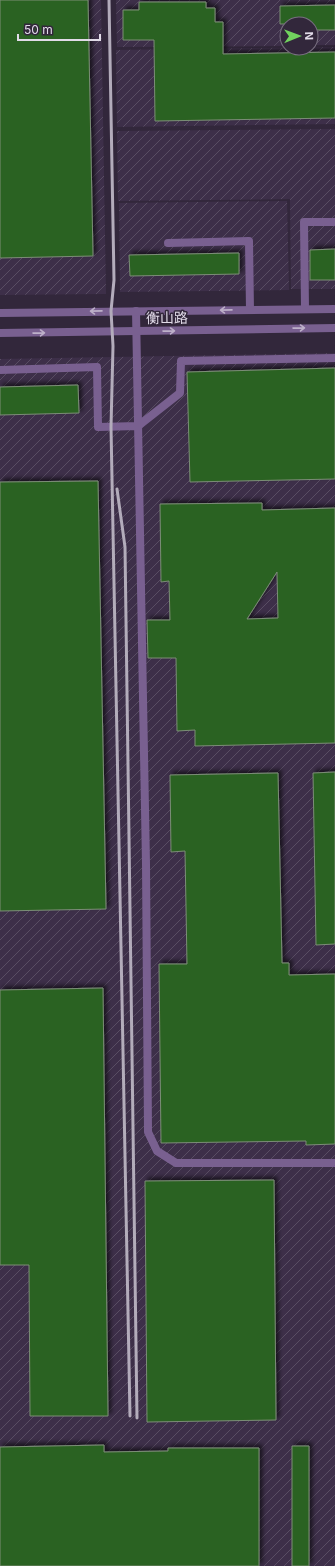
<svg xmlns="http://www.w3.org/2000/svg" width="335" height="1566" viewBox="0 0 335 1566" font-family="Inter,'Noto Sans SC',sans-serif">
<style>
.industrial{fill:url(#industrial-furrows)}
.building{fill:#2c6221;stroke:#7b8d77;fill-rule:evenodd;filter:url(#shadow)}
.lines{fill:none;stroke-linecap:round;stroke-linejoin:round}
.minor{stroke:#796090;stroke-width:8}
.tertiary{stroke:#796090;stroke-width:8}
.rail{stroke:#b3acbb;stroke-width:3}
.oneway{stroke:#bdb0c9}
.labels{text-anchor:middle;stroke-width:3;stroke-linejoin:round;paint-order:stroke}
.street-label{font-size:14px;fill:#e1dbe8;stroke:#32273b}
</style>
<defs>
<pattern id="industrial-furrows" width="10" height="10" patternUnits="userSpaceOnUse"><rect width="10" height="10" fill="#3d2f49"/><path d="M-1 1l2-2M0 10L10 0M9 11l2-2" fill="none" stroke="#594d63"/></pattern>
<filter id="shadow"><feDropShadow dx="3" dy="-3" stdDeviation="2" flood-color="#0009"/></filter>
</defs>
<rect width="100%" height="100%" fill="#32273b"/>
<path class="industrial" d="M0 0H101L106 294 0 295Z
M116 0H335V45H311V24H287V46L117 47Z
M335 47V124L117 127 116 50Z
M335 129V289H291L290 199 118 201 117 131Z
M287 201 289 290 120 292 119 203Z
M335 353V1566H0V359Z"/>
<path class="building" d="M0 0H88L93 256 0 258Z
M139 2H206V8H215V22H223V54L335 52V118L155 121 154 40H123V10H139Z
M335 5V30H311V24H280V6Z
M335 249V280H310V250Z
M239 253V274L130 276 129 255Z
M335 368V479L190 482 187 372Z
M78 385 79 413 0 415V387Z
M98 481 106 909 0 911V482Z
M262 503V510L335 508V743L195 746V730L177 731 176 658H148L147 620H170L169 581 161 582 160 504ZM277 572 278 618 247 619Z
M335 772V944L316 945 313 773Z
M278 773 282 963H289V975L335 974V1144L306 1145V1141L161 1143 159 964H187L185 851 171 852 170 775Z
M103 988 108 1416H30L29 1265H0V990Z
M274 1180 276 1420 147 1422 145 1181Z
M104 1445V1452L168 1451V1448H259V1566H0V1447Z
M292 1446H309V1566H292Z"/>
<g class="lines">
<path class="minor" d="M168 243 249 241 250 310
M305 309 304 222H335
M136 311 146 864 148 1132 157 1151 176 1163H335
M0 370 97 367 98 427 138 426 180 393 181 361 335 358"/>
<path class="tertiary" d="M0 313 335 309
M0 333 335 328"/>
<path class="rail" d="M109 0 114 280 111 311 113 346 111 427 130 1416
M117 489 125 547 137 1418"/>
</g>
<defs><path id="oneway-shaft" d="M-6 0H5M1.5-3L5.5 0L1.5 3" fill="none" stroke-width="1.6" stroke-linecap="round" stroke-linejoin="round"/></defs>
<g class="oneway">
<use href="#oneway-shaft" transform="translate(226 310) rotate(179)"/>
<use href="#oneway-shaft" transform="translate(96 311) rotate(179)"/>
<use href="#oneway-shaft" transform="translate(299 328) rotate(-1)"/>
<use href="#oneway-shaft" transform="translate(169 331) rotate(-1)"/>
<use href="#oneway-shaft" transform="translate(39 333) rotate(-1)"/>
</g>
<g class="labels">
<g class="street-label">
<text transform="translate(167 318) rotate(-1)" y="5">衡山路</text>
</g>
</g>
<g transform="translate(299 36) rotate(89)"><circle r="19" fill="#32273b" stroke="#786f80"/>
<path d="M0-3L7 15L0 10L-7 15Z" fill="#71d35e"/>
<text y="-6" font-size="11" font-weight="bold" text-anchor="middle" fill="#e1dbe8">N</text>
</g>
<path d="M18 34v6h82v-6" fill="none" stroke="#e1dbe8" stroke-width="2"/>
<text x="24" y="34" font-size="12" fill="#e1dbe8" stroke="#32273b" stroke-width="3" paint-order="stroke">50 m</text>
</svg>
